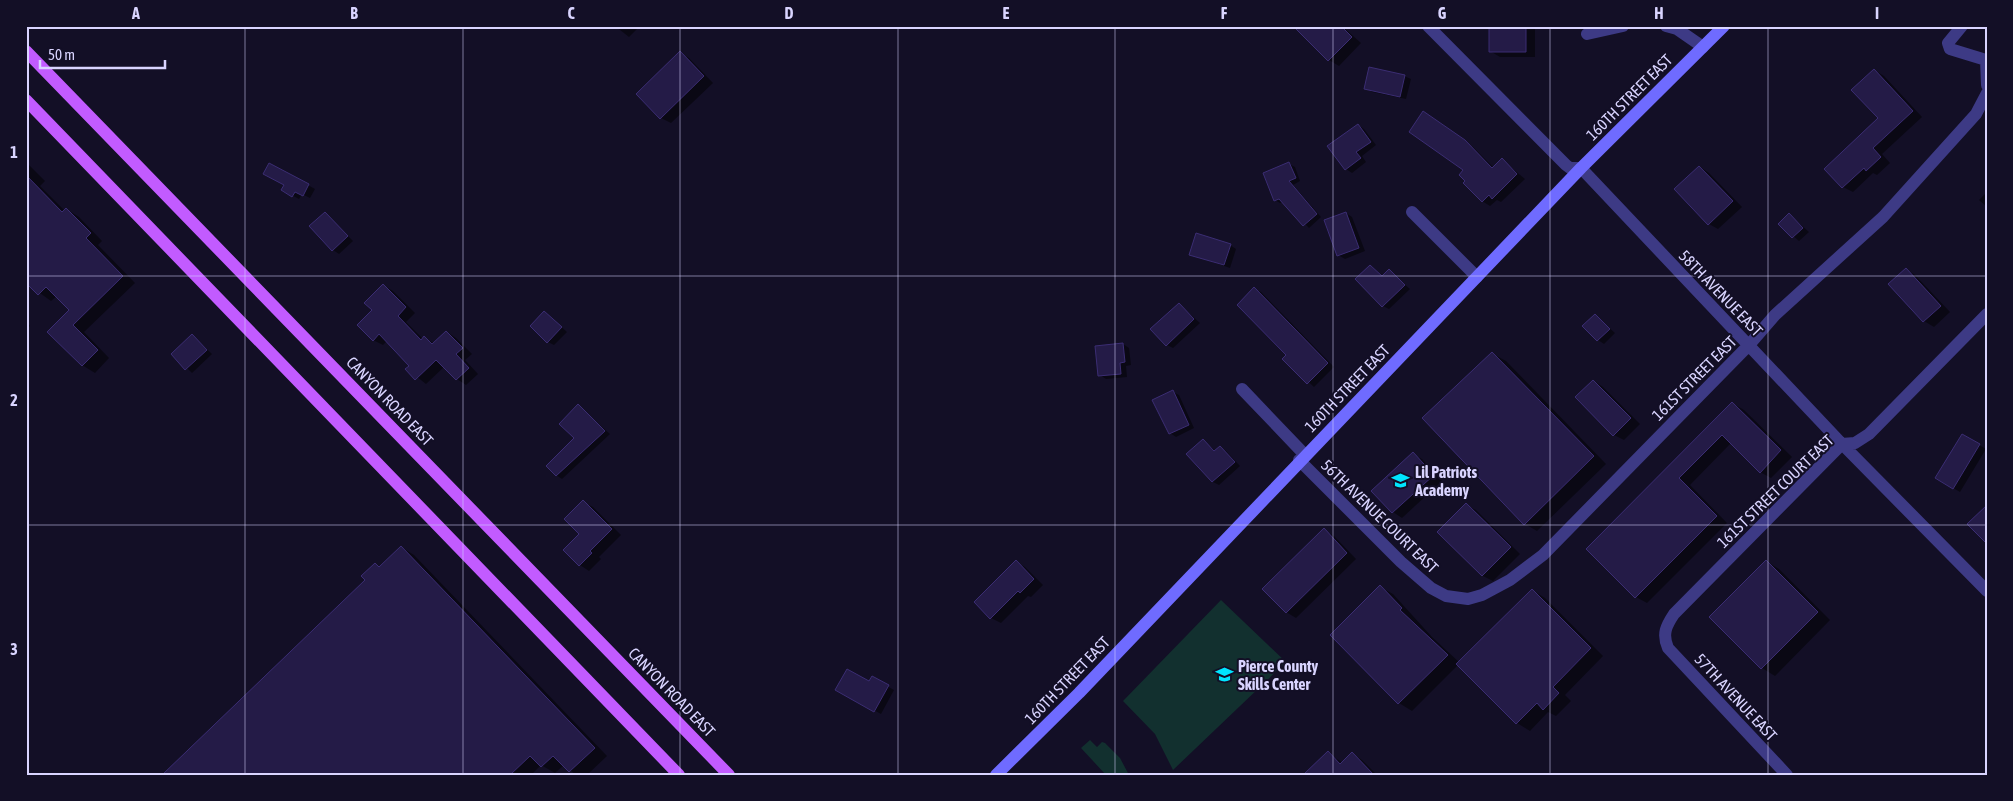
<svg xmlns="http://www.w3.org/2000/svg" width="2013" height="801" viewBox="0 0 2013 801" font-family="'Asap Condensed',sans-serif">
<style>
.green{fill:#12302f}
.shadow{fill:#0007}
.building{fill:#241b47;stroke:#3b2d73}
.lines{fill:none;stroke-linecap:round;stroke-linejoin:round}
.minor{stroke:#3d3a85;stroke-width:12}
.secondary{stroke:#6f6bff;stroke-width:12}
.primary{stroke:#c25bff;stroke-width:12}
.grid{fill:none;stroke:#d9d4ff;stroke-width:1;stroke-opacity:0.55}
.labels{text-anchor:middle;stroke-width:4;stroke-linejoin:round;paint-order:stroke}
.street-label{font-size:16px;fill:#d9d4ff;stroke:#130f26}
.poi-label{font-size:16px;font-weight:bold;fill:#d9d4ff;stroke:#130f26;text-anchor:start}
.neatline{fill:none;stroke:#d9d4ff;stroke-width:2}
.grid-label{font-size:16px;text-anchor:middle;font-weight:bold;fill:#d9d4ff}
</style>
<rect width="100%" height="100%" fill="#130f26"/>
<path class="green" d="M1221 600 1286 662 1173 770 1155 734 1123 701Z
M1090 740 1097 747 1102 742 1105 743 1120 758 1129 775H1106L1081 748Z"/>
<path class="shadow" d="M615 26H640L629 37Z
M1342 26 1361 43 1339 66 1329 60 1299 30Z
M1490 26H1535V57H1500L1490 51Z
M680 53 689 58 713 83 671 123 661 118Z
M1874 70 1884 76 1922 117 1882 154 1890 163 1877 175 1873 173 1853 192 1843 187 1880 119Z
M1404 76 1411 79 1406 99 1372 92 1366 88Z
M1432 118 1473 147 1494 168 1502 160 1525 179 1501 202 1497 200 1490 206 1482 201 1467 181 1465 170Z
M1358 125 1364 129 1376 145 1362 156 1366 162 1352 173 1346 169Z
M26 162 45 181 40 186 65 211 66 209 79 217 102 241 98 245 135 283 84 332 109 358 95 373 82 365 49 332 71 310 57 296 51 301 26 283Z
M270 164 315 189 310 198 302 194 299 199 282 190 285 184Z
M1289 164 1295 167 1300 181 1293 185 1321 217 1309 228 1284 202 1280 203 1275 200Z
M1700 167 1709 173 1742 207 1718 229 1709 224Z
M1987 192V207L1979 200Z
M325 213 353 241 339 254 333 250Z
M1346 213 1352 217 1365 251 1345 259 1338 255Z
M1789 214 1809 232 1799 241 1779 224Z
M1230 245 1236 249 1230 268 1190 254Z
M1371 266 1383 276 1389 271 1410 289 1389 309 1383 306Z
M1906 269 1915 275 1950 312 1934 327 1924 321 1890 284Z
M383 285 393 291 415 313 406 322 423 339 425 338 435 344 447 332 456 338 472 354 465 360 478 374 466 385 457 379 445 366 426 384 407 369 411 366 387 341 383 345 373 340 374 310Z
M1254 289 1261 292 1334 367 1314 387 1284 359 1288 355Z
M1179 304 1200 323 1173 348 1167 345Z
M545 312 567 332 554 345 548 342Z
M1595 315 1615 333 1604 344 1598 340Z
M26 321 30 326 26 329Z
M193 336 212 354 192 373 173 354Z
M1123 344 1129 348 1131 365 1126 366 1127 377 1106 379 1100 375 1097 347Z
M1493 354 1506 361 1606 464 1537 531 1525 524Z
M1594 381 1603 387 1640 424 1624 440 1614 435Z
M1173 392 1179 395 1194 428 1176 437 1170 433Z
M1732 403 1744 410 1792 457 1771 478 1760 472 1731 443 1690 485 1727 523 1647 603 1636 597 1588 549Z
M578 406 610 434 562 479 556 475 575 438Z
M1962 435 1986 449 1960 492 1936 478Z
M1203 441 1216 451 1220 447 1226 451 1240 466 1219 485 1213 482 1188 454Z
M1413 454 1422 459 1442 481 1402 518 1393 512Z
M583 502 593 507 621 535 599 557 601 559 589 571 580 565Z
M1466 505 1476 510 1520 554 1493 581 1483 576 1439 532Z
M1324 530 1334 536 1356 559 1296 618 1286 612Z
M401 547 414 555 607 756 587 775H576L564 765 555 773 541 765 531 775H164Z
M1766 561 1779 569 1830 620 1775 676 1762 668 1710 617Z
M1016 562 1025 567 1043 585 1031 597 1028 596 1001 623 991 618Z
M1380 587 1393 594 1432 637 1460 663 1532 590 1545 598 1603 656 1565 695 1571 701 1556 716 1548 712 1530 731 1517 723 1458 665 1412 711 1399 703 1331 635Z
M872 678 894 690 881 714 837 690 869 683Z
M1328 753 1343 763 1353 754 1362 760 1377 775H1305Z"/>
<path class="building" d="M1293 26H1341L1352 37 1328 61Z
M1489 26H1526V52H1489Z
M680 51 704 76 660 119 636 94Z
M1369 67 1405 75 1400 97 1364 89Z
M1874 69 1913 111 1873 148 1881 157 1866 171 1864 168 1842 188 1824 169 1878 118 1851 90Z
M1423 111 1465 140 1492 168 1502 158 1517 174 1492 199 1489 195 1482 202 1463 183 1465 181 1459 175 1463 170 1409 132Z
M1358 124 1371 142 1356 152 1361 158 1345 170 1327 146Z
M1289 162 1296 178 1289 181 1317 214 1303 226 1279 199 1274 201 1263 173Z
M269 163 309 184 303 196 295 192 292 197 281 190 284 185 263 174Z
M1699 166 1733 201 1708 225 1674 189Z
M26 175 62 212 66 208 91 233 86 238 123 276 73 325 98 350 82 366 47 332 69 310 46 287 38 295 26 283Z
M325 212 348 236 332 251 309 226Z
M1346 212 1359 248 1337 256 1324 220Z
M1789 213 1803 228 1792 238 1778 224Z
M1196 233 1231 244 1224 265 1189 255Z
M1370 265 1382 276 1389 269 1405 285 1382 307 1355 279Z
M1906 268 1941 306 1923 322 1888 284Z
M383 284 406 307 398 316 421 340 424 336 432 344 446 331 463 348 456 354 469 368 456 380 436 360 415 380 405 369 409 366 379 334 373 341 357 325 372 310 364 303Z
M1254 287 1328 363 1307 384 1282 359 1286 355 1237 305Z
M1179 303 1194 319 1166 346 1150 329Z
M544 311 562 327 547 343 530 326Z
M1595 314 1610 329 1597 341 1582 326Z
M192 334 207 350 185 370 171 354Z
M1123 343 1125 362 1120 363 1121 374 1098 376 1095 346Z
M1492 352 1594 456 1524 525 1422 418Z
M1593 380 1631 418 1613 436 1575 397Z
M1173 390 1189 425 1169 434 1152 400Z
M1732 402 1781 450 1760 473 1722 435 1679 478 1717 516 1635 598 1586 549Z
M578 404 605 431 556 476 546 466 574 438 559 424Z
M1962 434 1980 444 1953 489 1935 478Z
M1203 439 1214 451 1220 446 1235 462 1212 482 1186 454Z
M1413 452 1434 475 1392 513 1371 491Z
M583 500 612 529 590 551 592 553 579 566 563 550 579 534 564 519Z
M1466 503 1511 547 1482 576 1437 532Z
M1987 505V544L1967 524Z
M1324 528 1347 553 1286 613 1262 589Z
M401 546 595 748 569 772 553 756 541 767 530 756 510 775H162L365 580 361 576 375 563 379 567Z
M1016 560 1034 579 1020 593 1018 591 990 619 974 602Z
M1766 560 1818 612 1761 669 1709 617Z
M1380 585 1402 608 1400 610 1448 655 1398 704 1330 635Z
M1532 589 1591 648 1553 687 1559 693 1543 710 1537 703 1516 724 1456 664Z
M847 669 869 681 872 676 889 685 874 712 835 690Z
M1328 751 1340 764 1352 752 1374 775H1303Z"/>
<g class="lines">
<path class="minor" d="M1428 26 1566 165 1570 168H1581L1842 444 1987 591
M1666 26 1677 29 1703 47
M1962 26 1948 43 1950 49 1986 60 1987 85
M1587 34 1623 26
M1412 212 1477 277
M1242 389 1305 455
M1299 460 1401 562 1431 588 1446 596 1468 599 1482 595 1510 580 1543 555 1749 345 1775 315 1883 217 1976 114 1987 93
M1787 775 1668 648C1662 634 1666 626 1674 614L1842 444 1855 443 1869 434 1987 314"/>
<path class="secondary" d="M996 775 1079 693 1581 168 1724 26"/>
<path class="primary" d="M26 51 729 775
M26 100 679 775"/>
</g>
<path class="grid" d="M245 26V775M463 26V775M680 26V775M898 26V775M1115 26V775M1333 26V775M1550 26V775M1768 26V775M26 276H1987M26 525H1987"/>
<defs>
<symbol id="school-bare" viewBox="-9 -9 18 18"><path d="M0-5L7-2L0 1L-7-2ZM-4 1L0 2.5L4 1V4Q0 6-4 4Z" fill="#00e5ff" stroke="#130f26" stroke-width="2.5" paint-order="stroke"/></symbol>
<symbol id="university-bare" viewBox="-9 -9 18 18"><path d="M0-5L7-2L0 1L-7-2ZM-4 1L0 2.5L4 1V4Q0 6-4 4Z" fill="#00e5ff" stroke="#130f26" stroke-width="2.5" paint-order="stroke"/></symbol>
</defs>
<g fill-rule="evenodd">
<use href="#school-bare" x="1388" y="468" width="25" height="25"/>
<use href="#university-bare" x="1212" y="662" width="25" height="25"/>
</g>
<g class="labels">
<g class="street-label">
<text transform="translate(1629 97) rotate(-45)" y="6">160TH STREET EAST</text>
<text transform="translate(1721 293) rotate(46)" y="6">58TH AVENUE EAST</text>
<text transform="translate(1694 378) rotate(-45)" y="6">161ST STREET EAST</text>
<text transform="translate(1347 388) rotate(-46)" y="6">160TH STREET EAST</text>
<text transform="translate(390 401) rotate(46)" y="6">CANYON ROAD EAST</text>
<text transform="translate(1775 491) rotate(-44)" y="6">161ST STREET COURT EAST</text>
<text transform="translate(1380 516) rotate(44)" y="6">56TH AVENUE COURT EAST</text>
<text transform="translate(1067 680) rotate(-46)" y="6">160TH STREET EAST</text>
<text transform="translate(672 692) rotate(46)" y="6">CANYON ROAD EAST</text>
<text transform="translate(1736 697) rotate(47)" y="6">57TH AVENUE EAST</text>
</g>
<g class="poi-label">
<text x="1415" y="478">Lil Patriots<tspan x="1415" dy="18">Academy</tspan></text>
<text x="1238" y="672">Pierce County<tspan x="1238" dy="18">Skills Center</tspan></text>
</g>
</g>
<rect width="2013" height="801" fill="none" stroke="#130f26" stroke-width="55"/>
<path d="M40 60v8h125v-8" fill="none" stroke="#d9d4ff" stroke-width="2.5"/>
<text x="48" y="60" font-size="15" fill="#d9d4ff" stroke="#130f26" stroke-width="4" paint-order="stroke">50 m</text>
<rect x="28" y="28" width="1958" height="746" class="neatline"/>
<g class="grid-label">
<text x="136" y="19">A</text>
<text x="354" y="19">B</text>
<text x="571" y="19">C</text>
<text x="789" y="19">D</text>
<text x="1006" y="19">E</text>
<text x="1224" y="19">F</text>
<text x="1442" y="19">G</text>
<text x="1659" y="19">H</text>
<text x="1877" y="19">I</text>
<text x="14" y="158">1</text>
<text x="14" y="406">2</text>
<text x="14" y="655">3</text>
</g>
</svg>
